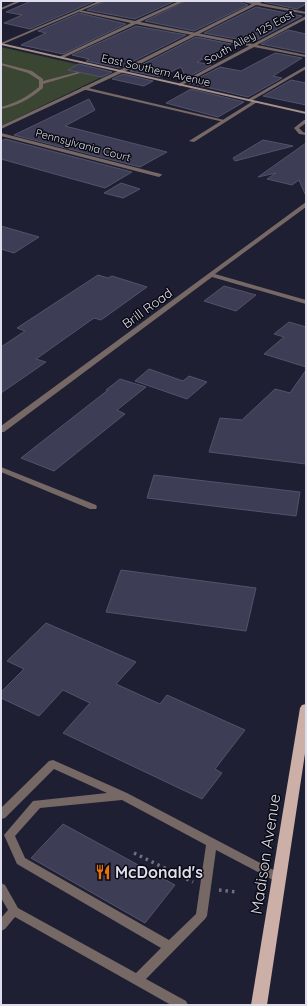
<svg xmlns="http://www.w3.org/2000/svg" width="307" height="1006" viewBox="0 0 307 1006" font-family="Quicksand,sans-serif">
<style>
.green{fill:#3a4532}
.building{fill:#3d3d56;stroke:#52526a}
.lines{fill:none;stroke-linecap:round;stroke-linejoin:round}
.path{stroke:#6f6f81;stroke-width:3.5;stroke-dasharray:2.5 4;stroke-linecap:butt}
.lane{fill:#766864;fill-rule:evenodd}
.street{fill:#766864;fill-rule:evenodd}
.secondary{fill:#a69089;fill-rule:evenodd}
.primary{fill:#ccafa6;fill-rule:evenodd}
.labels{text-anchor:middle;stroke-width:3;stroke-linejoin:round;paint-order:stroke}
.far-street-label{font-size:11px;fill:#dedeec;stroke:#0a0a13}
.street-label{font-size:13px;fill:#dedeec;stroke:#0a0a13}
.near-street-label{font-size:16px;fill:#dedeec;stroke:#0a0a13}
.near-poi-label{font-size:16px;font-weight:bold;fill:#dedeec;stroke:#0a0a13;text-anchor:start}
</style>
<rect width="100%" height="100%" fill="#1f1f34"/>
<path class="green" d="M1 47 112 72 1 126Z"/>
<path class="building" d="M31 1H95L30 29 4 23 22 15 6 12Z
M105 1H175L135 19 87 10Z
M185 1H238L248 5 194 31 145 21Z
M264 1H306V4L297 9 264 2Z
M256 7 302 16 253 42 204 33Z
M79 13 126 24 63 54 21 45 46 33 38 31Z
M136 26 186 35 120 68 86 61 89 59 72 55Z
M288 30 306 34V53L261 44Z
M196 37 231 44 197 62 211 65 186 78 181 67 160 77 130 71Z
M275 53 302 58 273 76 282 78 248 97 189 83 220 67 241 71Z
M79 64 112 72 102 77 68 70Z
M123 74 153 81 144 86 112 79Z
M291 80 306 83V105L263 96Z
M191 89 244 102 218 117 166 103Z
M89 99 95 110 65 126 167 152 140 167 14 135Z
M5 139 132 172 105 188 1 159V141Z
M263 140 293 146 235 161 233 158Z
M306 143V196L299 180 292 185 267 179 276 173 258 177Z
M121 183 140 189 123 198 104 193Z
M1 226 39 237 14 253 1 249Z
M98 275 108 278 112 276 147 287 101 320 94 318 36 359 46 362 1 393V347L25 331 17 328Z
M224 286 256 295 236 311 204 301Z
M289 322 306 327V367L264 354 284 337 274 334Z
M149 369 183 381 189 376 207 382 187 399 135 381Z
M306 370V464L209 452 220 418 242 420 275 389 290 393Z
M120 379 146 387 117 410 125 414 54 471 21 458 108 390H106Z
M154 475 300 492 296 516 147 498Z
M121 570 256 588 246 631 106 612Z
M46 623 136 662 116 684 160 704 167 695 245 730 215 769 222 773 202 799 63 733 90 703 63 690 39 716 1 698V692L24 669 7 661Z
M63 824 175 885 145 923 31 858Z"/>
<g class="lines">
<path class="path" d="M134 853 193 882
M219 890 236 892"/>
<path class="lane" d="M17 1H22L1 10V8Z
M179 1H184L140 22 253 44 306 16V19L257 45 306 55V57L254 47 180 86 178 85V84L249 46 136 24 63 58 59 57 131 23 80 12 79 10 135 21Z
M1 63 32 71 43 79V81L78 72 80 73 43 84V88C30 99 17 106 1 109V107C16 103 27 97 39 87V80L28 73 1 65Z
M84 87 224 120 226 121 224 122 82 89V87Z
M304 120H306V123L299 128 303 132 306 133V135L299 134 294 128Z
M53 760 127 793 283 875 285 878 283 881 279 883 275 881 216 850 207 916 205 919 146 979 186 1001 188 1005H171L15 917 5 929 1 931V918L8 910 1 898V883L5 885 18 908 136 973 161 948 17 864 4 835 33 801 107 793 54 769 5 818 1 819V808L49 761ZM122 800 206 845 196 914 169 940 25 858 15 836 40 808Z"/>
<path class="street" d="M99 1H104L1 45V43Z
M239 1 255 2 263 1 260 3 306 12V14L256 5 130 69 1 129V126L126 67 252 4Z
M306 66V69L251 101 247 100Z
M253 101 257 102 194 142 189 141Z
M1 133 161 174 162 175 159 177 1 136Z
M306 202V207L215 274 306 300V304L212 277 4 432H1V426Z
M1 467 96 505 97 507 96 509H90L1 472Z"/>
<path class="secondary" d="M1 43 306 112V114L1 45Z"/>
<path class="primary" d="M306 704V747L267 1005H251L300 708 302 705Z"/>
</g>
<defs>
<symbol id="restaurant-bare" viewBox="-9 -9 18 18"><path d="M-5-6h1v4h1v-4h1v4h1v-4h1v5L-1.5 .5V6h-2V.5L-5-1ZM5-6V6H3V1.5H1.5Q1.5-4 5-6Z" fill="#e8710a" stroke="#0a0a13" stroke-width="2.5" paint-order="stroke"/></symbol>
</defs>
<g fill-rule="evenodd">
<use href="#restaurant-bare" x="92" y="861" width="22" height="22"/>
</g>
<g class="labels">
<g class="far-street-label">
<text transform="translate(249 37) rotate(-29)" y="4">South Alley 125 East</text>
<text transform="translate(156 70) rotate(13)" y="4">East Southern Avenue</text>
<text transform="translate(83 145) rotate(15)" y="4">Pennsylvania Court</text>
</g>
<g class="street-label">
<text transform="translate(147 308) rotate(-36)" y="5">Brill Road</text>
</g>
<g class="near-street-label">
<text transform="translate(265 854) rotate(-81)" y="6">Madison Avenue</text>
</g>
<g class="near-poi-label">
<text x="115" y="878">McDonald's</text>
</g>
</g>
<rect width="307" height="1006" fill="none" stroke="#dedeec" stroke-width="4"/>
</svg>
